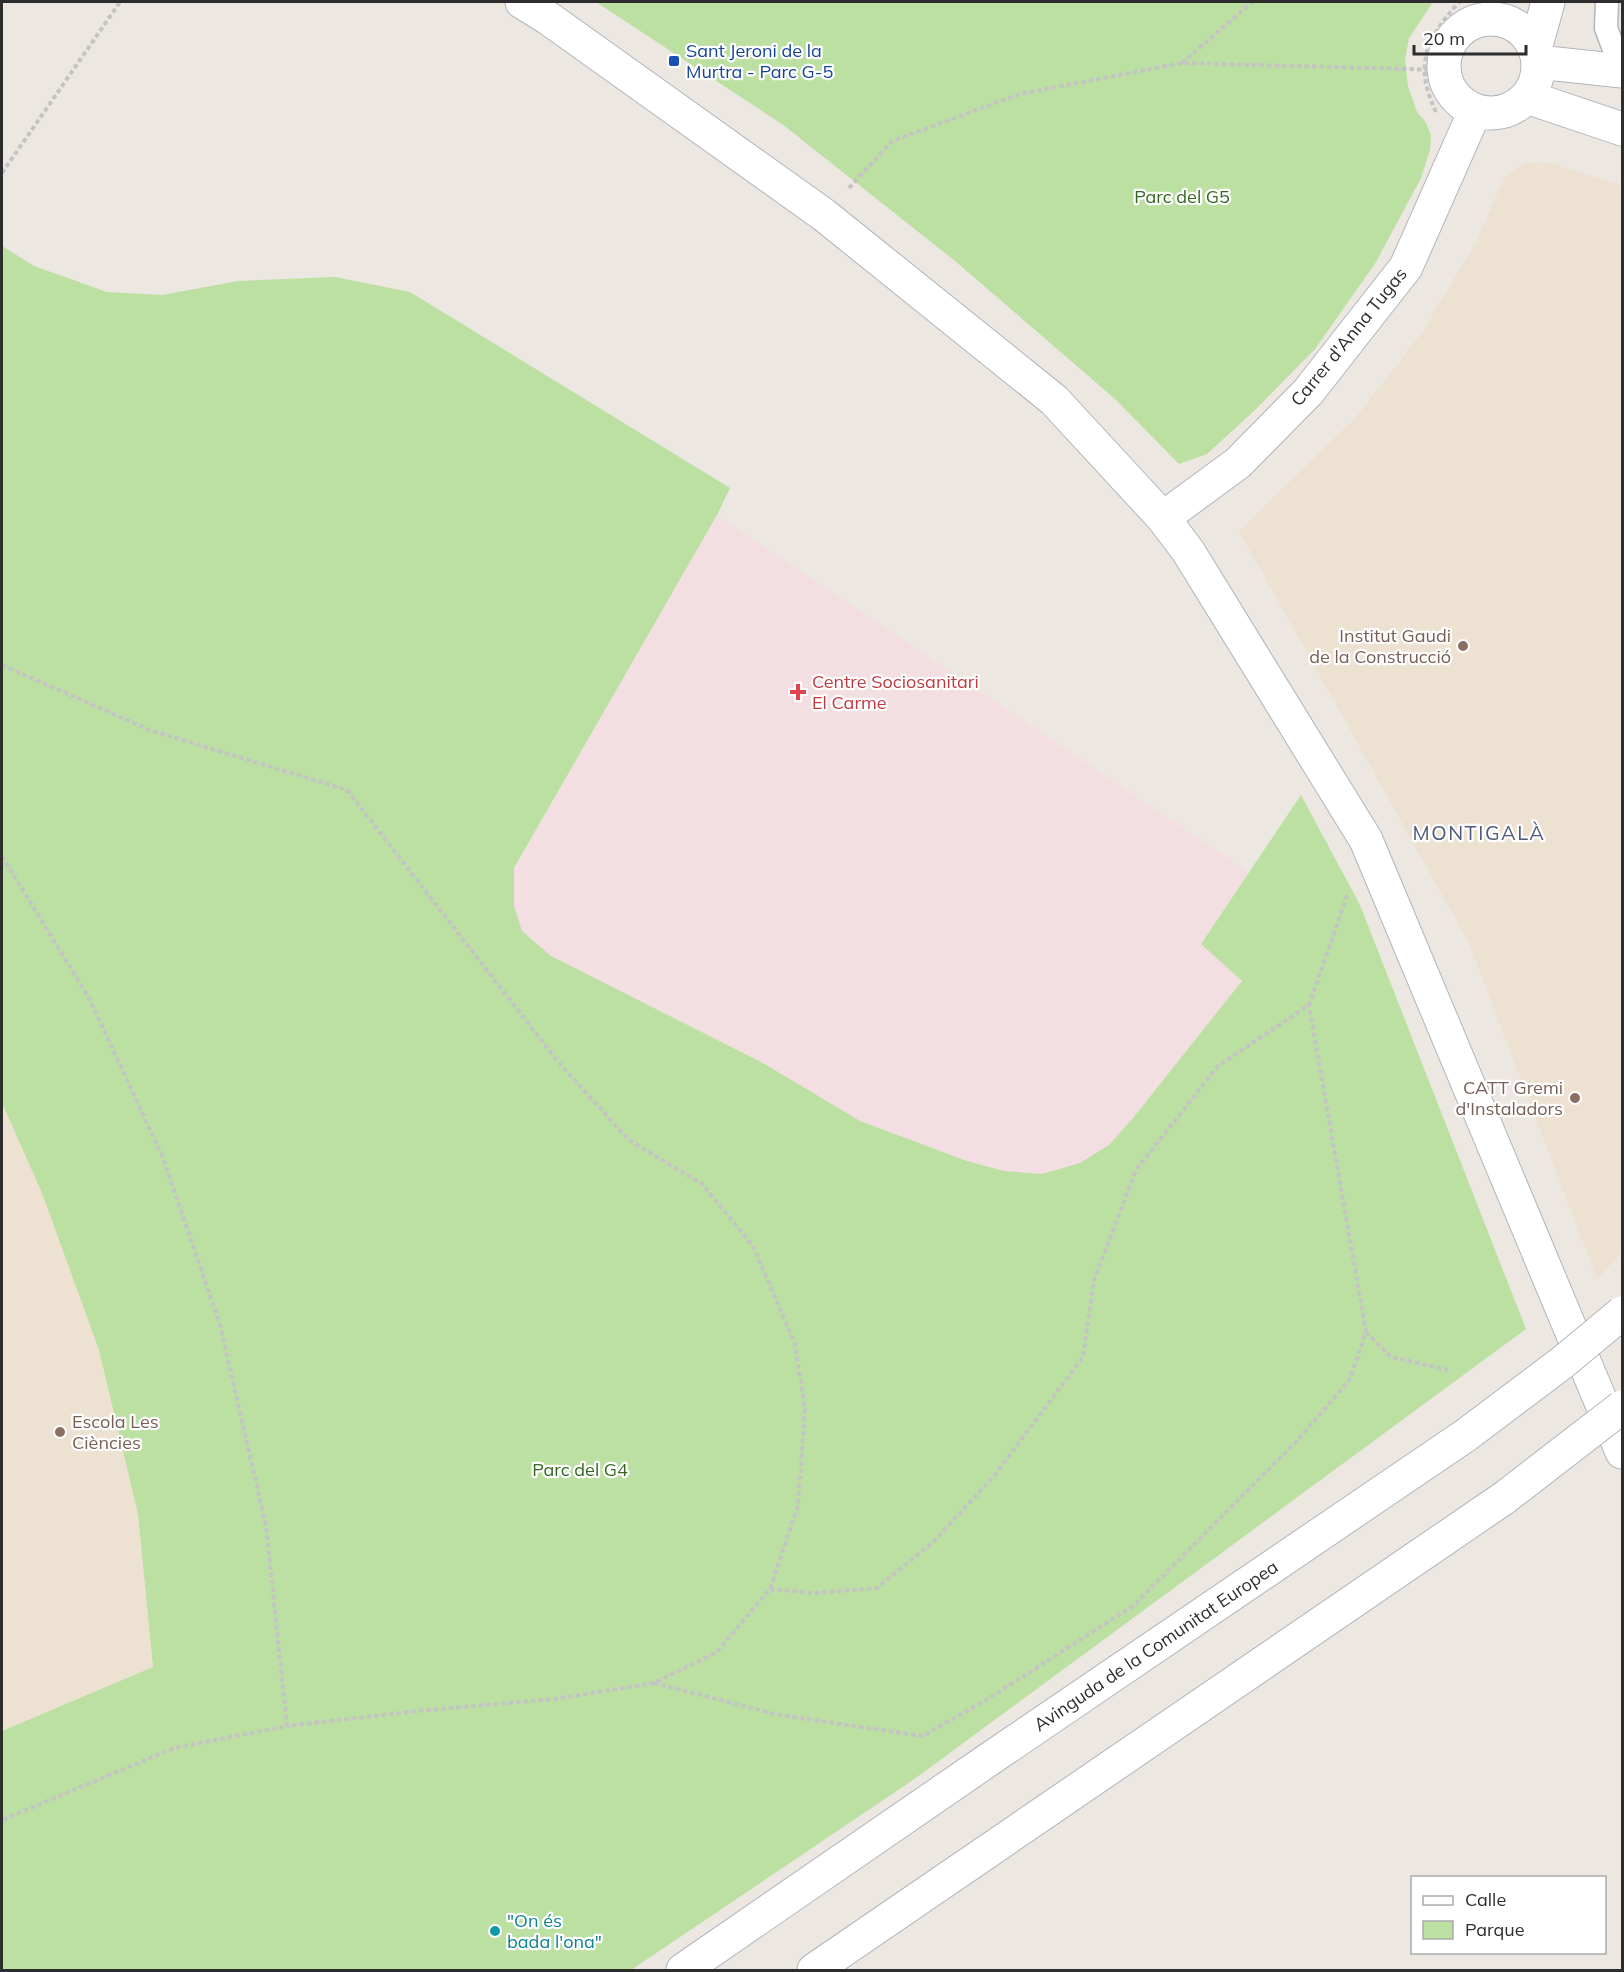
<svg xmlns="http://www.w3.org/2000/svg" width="1624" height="1972" viewBox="0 0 1624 1972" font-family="Mulish,sans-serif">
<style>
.education{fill:#ede2d2}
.medical{fill:#f3dfe2}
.park{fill:#bcdfa2}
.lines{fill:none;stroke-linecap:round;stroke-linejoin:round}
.service-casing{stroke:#b1b4bc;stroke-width:25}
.minor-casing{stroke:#b1b4bc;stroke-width:35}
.path{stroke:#c4c4c4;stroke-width:4;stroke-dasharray:4.5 3;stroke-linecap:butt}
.service{stroke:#fff;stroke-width:22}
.minor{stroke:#fff;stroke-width:33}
.minor-bridge-casing{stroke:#b1b4bc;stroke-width:35;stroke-linecap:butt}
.minor-bridge{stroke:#fff;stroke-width:33}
.transit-dot{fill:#1a4fb4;stroke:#fff;stroke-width:2}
.education-dot{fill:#8d6e63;stroke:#fff;stroke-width:2}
.health-dot{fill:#e0444e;stroke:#fff;stroke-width:2}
.culture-dot{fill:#0f9aa8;stroke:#fff;stroke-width:2}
.labels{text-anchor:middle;stroke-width:4.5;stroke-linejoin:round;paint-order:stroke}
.transit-label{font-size:18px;fill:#164399;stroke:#fff;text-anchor:start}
.park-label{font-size:18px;fill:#356720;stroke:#fff}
.street-label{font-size:18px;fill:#2d2d2d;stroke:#fff}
.education-label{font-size:18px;fill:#785e54;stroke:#fff;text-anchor:end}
.health-label{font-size:18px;fill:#be3a42;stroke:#fff;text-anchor:start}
.culture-label{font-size:18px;fill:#0d838f;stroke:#fff;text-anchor:start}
.neighbourhood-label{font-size:20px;letter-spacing:1.5px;fill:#505b7b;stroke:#fff}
</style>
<rect width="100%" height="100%" fill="#ede7e1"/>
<path class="education" d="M1546 162 1622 185V1253L1597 1279 1469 943 1239 531 1356 417 1423 331 1477 240 1504 179 1515 169 1528 163Z
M2 1103 42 1193 99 1350 138 1514 153 1667 2 1731Z"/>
<path class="medical" d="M717 515 1249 872 1201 944 1242 981 1133 1118 1109 1145 1080 1163 1043 1174 1004 1171 967 1161 860 1121 763 1063 551 956 522 931 514 906V869Z"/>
<path class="park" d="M596 2H1433L1409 38 1405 60 1408 86 1417 112 1425 121 1431 135 1430 150 1421 178 1376 262 1315 349 1254 411 1207 454 1179 464 1115 399 955 261 782 124Z
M2 246 34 266 107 292 162 295 238 281 335 277 410 292 730 488 717 515 514 868V906L522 931 551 956 763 1063 860 1121 967 1161 1004 1171 1042 1174 1080 1163 1109 1145 1133 1118 1242 981 1201 944 1301 795 1360 905 1526 1329 913 1780 631 1970H2V1731L153 1667 138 1514 99 1350 42 1193 2 1103Z"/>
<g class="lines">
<defs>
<path id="service" d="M1607 2 1606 28 1622 71"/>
<path id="minor" d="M522 2 548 18 824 215 1054 400 1163 518 1188 551 1366 840 1622 1452
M1444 66a47 47 0 1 1 94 0a47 47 0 1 1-94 0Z
M1535 49 1548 2
M1538 62 1622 71
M1527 97 1622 129
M1163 518 1238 463 1308 392 1406 267 1475 111
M683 1970 988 1760 1466 1435
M814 1970 1504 1498"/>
</defs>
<use href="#service" class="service-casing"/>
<use href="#minor" class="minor-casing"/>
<path class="path" d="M1182 63 1252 2
M1436 112C1413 64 1427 39 1459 2
M2 173 120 2
M849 188 892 141 1020 94 1182 63 1444 70
M2 665 150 730 347 790 559 1063 629 1140 702 1184 753 1246 795 1344 805 1409 798 1506 770 1589 717 1652 654 1683 554 1699 417 1711 287 1726
M2 856 89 998 163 1158 220 1325 266 1526 287 1726 174 1748 2 1820
M1366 1332 1391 1357 1448 1370
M770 1589 814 1593 877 1588 932 1543 994 1476 1083 1357 1094 1280 1136 1170 1218 1066 1309 1005 1348 893
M654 1683 779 1715 923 1736 986 1700 1133 1606 1296 1442 1350 1379 1366 1332 1309 1005"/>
<use href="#service" class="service"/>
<use href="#minor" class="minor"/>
<defs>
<path id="minor-bridge" d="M1466 1435 1563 1362 1622 1313
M1504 1498 1622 1407"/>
</defs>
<use href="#minor-bridge" class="minor-bridge-casing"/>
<use href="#minor-bridge" class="minor-bridge"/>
</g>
<rect class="transit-dot" x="668" y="55" width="12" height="12" rx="3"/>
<g class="education-dot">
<circle cx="1463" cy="646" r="6"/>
<circle cx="1575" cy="1098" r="6"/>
<circle cx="60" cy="1432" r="6"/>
</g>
<path class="health-dot" d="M795 683h6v6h6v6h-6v6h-6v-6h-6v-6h6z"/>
<circle class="culture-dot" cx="495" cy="1931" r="6"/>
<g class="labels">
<g class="transit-label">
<text x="686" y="57">Sant Jeroni de la<tspan x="686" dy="21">Murtra - Parc G-5</tspan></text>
</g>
<g class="park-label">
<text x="1182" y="203">Parc del G5</text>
<text x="580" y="1476">Parc del G4</text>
</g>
<g class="street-label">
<text transform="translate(1349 337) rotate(-51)" y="6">Carrer d'Anna Tugas</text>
<text transform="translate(1156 1646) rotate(-34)" y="6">Avinguda de la Comunitat Europea</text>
</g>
<g class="education-label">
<text x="1451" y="642">Institut Gaudi<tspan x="1451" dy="21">de la Construcció</tspan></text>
<text x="1563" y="1094">CATT Gremi<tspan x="1563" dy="21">d'Instaladors</tspan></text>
<text x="72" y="1428" text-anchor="start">Escola Les<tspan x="72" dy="21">Ciències</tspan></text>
</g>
<g class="health-label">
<text x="812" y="688">Centre Sociosanitari<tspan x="812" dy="21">El Carme</tspan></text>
</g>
<g class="culture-label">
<text x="507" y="1927">"On és<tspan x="507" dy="21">bada l'ona"</tspan></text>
</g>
<g class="neighbourhood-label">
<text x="1479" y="840">MONTIGALÀ</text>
</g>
</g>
<rect width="1624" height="1972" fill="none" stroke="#2d2d2d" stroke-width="6"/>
<rect x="1411" y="1876" width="195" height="78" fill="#ffffff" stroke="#ababab" stroke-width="1.5"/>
<rect x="1423" y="1896" width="30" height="9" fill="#ffffff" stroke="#ababab" stroke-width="1.5"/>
<text x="1465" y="1906" font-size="18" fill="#2d2d2d">Calle</text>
<rect x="1423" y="1921" width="30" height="18" fill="#bcdfa2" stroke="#ababab" stroke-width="1.5"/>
<text x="1465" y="1936" font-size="18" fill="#2d2d2d">Parque</text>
<path d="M1414 45v9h112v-9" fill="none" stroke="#2d2d2d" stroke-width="3"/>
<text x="1423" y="45" font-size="18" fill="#2d2d2d" stroke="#ffffff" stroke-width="4.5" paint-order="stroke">20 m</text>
</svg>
